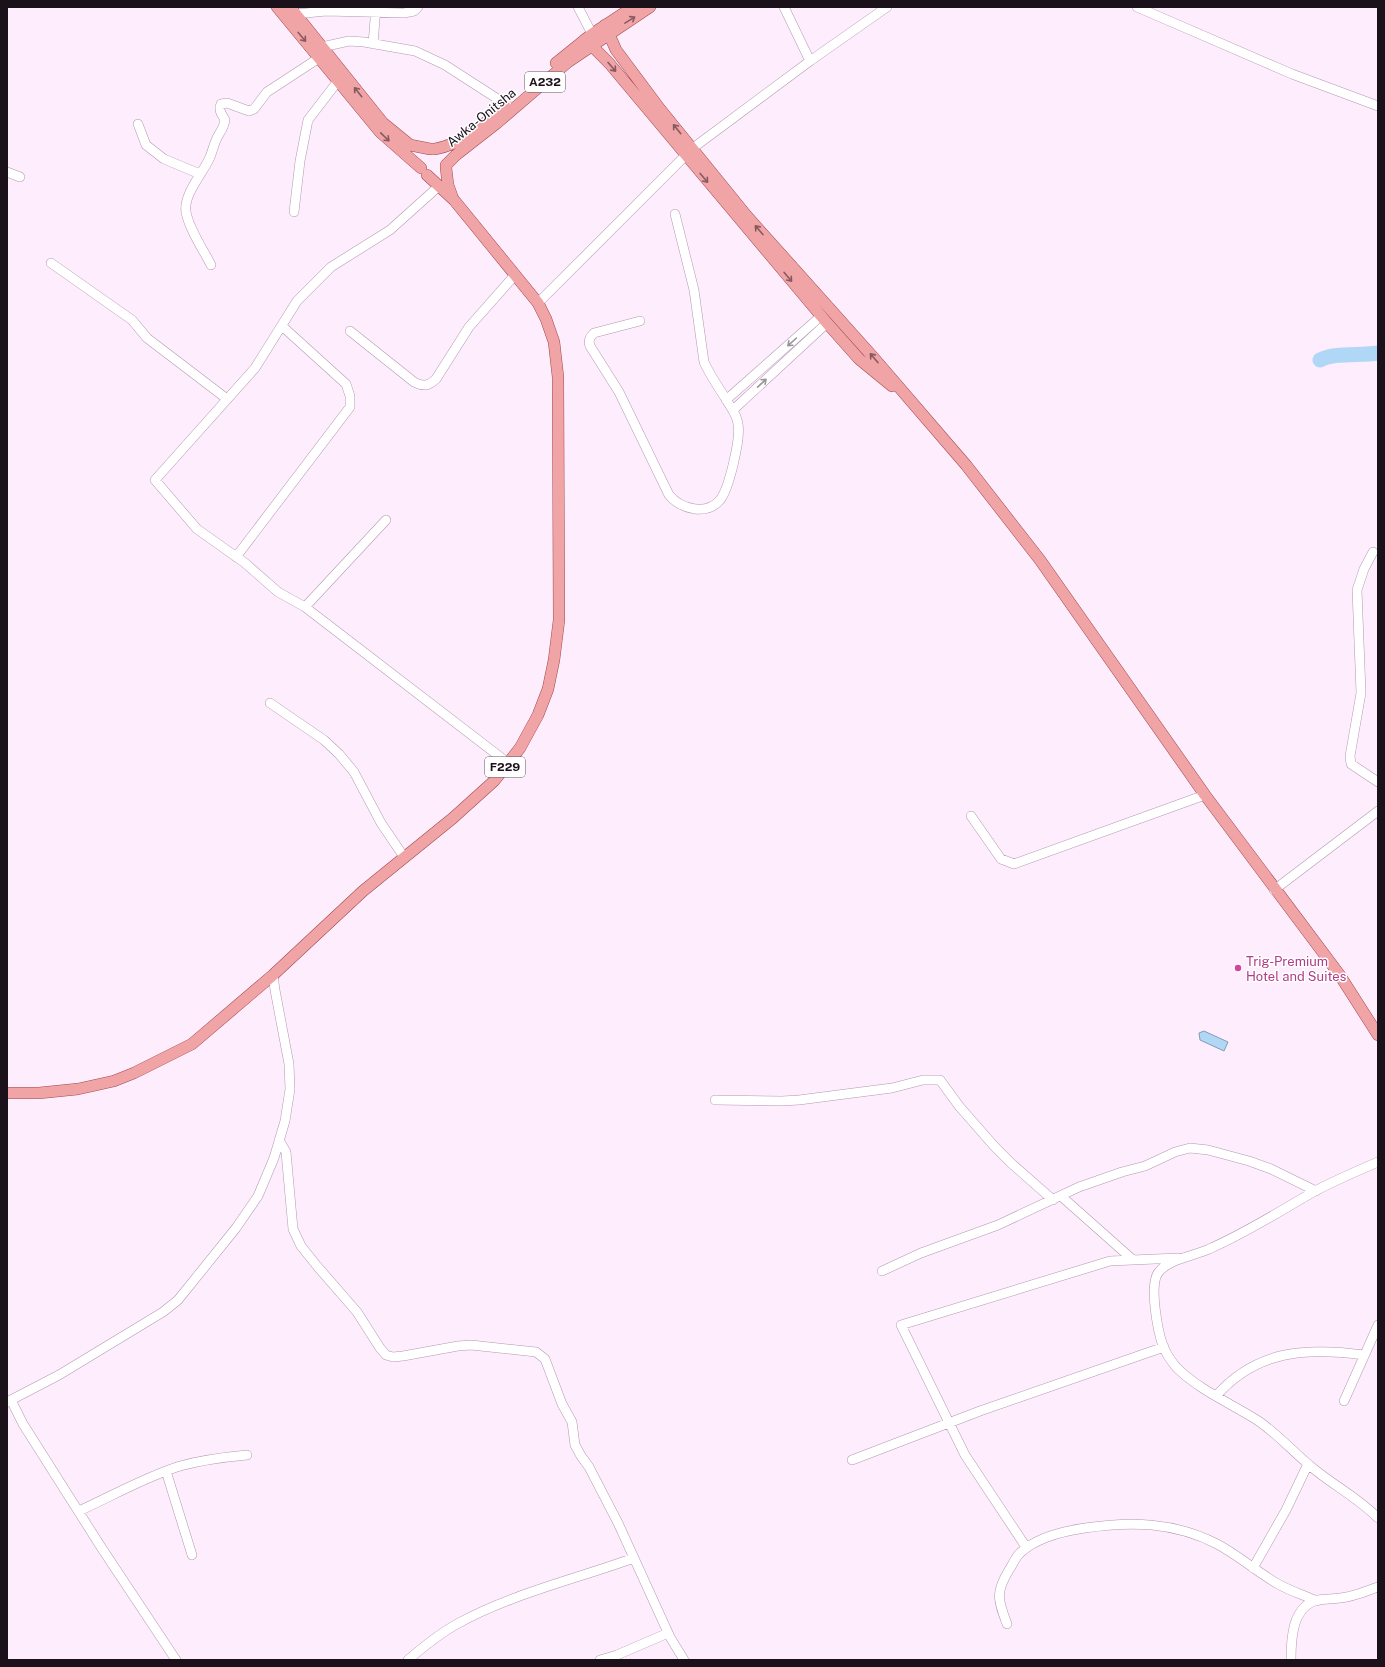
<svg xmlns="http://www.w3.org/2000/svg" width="1385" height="1667" viewBox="0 0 1385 1667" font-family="'Public Sans',sans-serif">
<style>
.water{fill:#b0d7f6;stroke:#839cb4}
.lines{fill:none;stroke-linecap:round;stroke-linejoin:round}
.river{stroke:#b0d7f6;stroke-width:15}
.minor-casing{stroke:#b398b2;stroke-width:10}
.major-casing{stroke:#a0494f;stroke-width:12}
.minor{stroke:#fff;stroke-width:9}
.major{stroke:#f1a4a6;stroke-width:11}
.oneway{stroke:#865a60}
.oneway2{stroke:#989498}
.hotel-dot{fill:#d1479c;stroke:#fff;stroke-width:1.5}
.labels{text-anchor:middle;stroke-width:3;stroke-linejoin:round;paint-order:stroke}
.shield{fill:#fff;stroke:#5f585f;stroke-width:1}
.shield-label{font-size:12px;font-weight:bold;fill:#1b111b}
.street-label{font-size:13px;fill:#1b111b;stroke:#fff}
.hotel-label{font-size:13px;fill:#b23c85;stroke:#fff;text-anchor:start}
</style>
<rect width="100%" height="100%" fill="#feedfd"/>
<path class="water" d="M1204 1031 1228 1042 1224 1051 1200 1040 1199 1033Z"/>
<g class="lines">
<path class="river" d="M1320 360C1336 352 1359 356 1378 353"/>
<defs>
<path id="minor" d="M578 7 592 34
M784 7 810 61
M1137 7 1292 74 1378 106
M296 14 326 11 404 13 414 11 418 7
M373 44 376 7
M322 47 349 41 364 42 415 51 445 65 507 105
M138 124 146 145 164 159 200 174
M693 148 810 61 887 7
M7 172 20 177
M439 186 390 230 331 267 297 301 255 368 155 480 197 529 245 563 278 592 305 607 508 763
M294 212 300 161 308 120 338 81
M51 263 132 320 147 338 227 399
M211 265C203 249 189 229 186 212 183 194 204 172 210 157 213 150 214 143 218 136 221 131 224 127 225 120 222 114 218 111 221 104L227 103 249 111 254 109 267 92 319 58
M538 303 686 155
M640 321 594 333C590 337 588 340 590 346L619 392 669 495C681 509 706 516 720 500 729 489 741 438 738 424 737 414 730 407 726 399 718 387 710 375 704 362L694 290 675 214
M350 331 414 382C424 387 428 386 436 379L469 327 515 275
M726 400 821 316
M733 410 827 323
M1373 552 1364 569 1357 590 1361 693 1350 756 1351 764 1378 782
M236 557 350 407V396L346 384 282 326
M305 607 386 520
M270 703 324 740 339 754 354 772 381 823 404 857
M971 816 1001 859 1014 864 1205 795
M1274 890 1378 811
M715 1100 782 1101 799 1100 892 1088 923 1080H940L959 1106 994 1146 1011 1163 1053 1200
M279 1140 286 1152 293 1229 301 1246 317 1266 357 1312 380 1348 386 1355 393 1357 403 1356 458 1346 471 1345 536 1352 545 1359 562 1404 572 1422 575 1445 581 1456 589 1467 618 1523 670 1637 684 1660
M1378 1162C1357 1171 1336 1180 1315 1191 1280 1211 1246 1233 1209 1249 1194 1256 1168 1259 1158 1273 1149 1286 1158 1338 1166 1352 1168 1357 1173 1363 1176 1367 1199 1390 1230 1403 1257 1420 1278 1434 1294 1453 1314 1469 1336 1487 1357 1497 1378 1518
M1061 1196 1132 1259
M882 1271 921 1253 998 1225 1079 1187 1122 1172 1145 1166 1175 1152 1190 1148 1208 1150 1249 1161 1271 1169 1316 1191
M1216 1396C1256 1350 1307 1347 1364 1355
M11 1400 23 1424 101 1547 176 1660
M1344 1401 1378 1325
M7 1402 59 1375 163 1312 178 1300 236 1228 258 1196 274 1158 285 1121 290 1089 289 1064 275 990 273 975
M852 1460 980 1411 1164 1347
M166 1471 192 1555
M79 1511C112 1496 145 1477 180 1466 202 1460 225 1457 247 1455
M1026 1547 965 1455 901 1325 1110 1261 1178 1258
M1253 1568 1286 1510 1308 1464
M1007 1624C998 1600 995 1593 1009 1570 1013 1564 1015 1558 1020 1553 1036 1538 1064 1531 1085 1528 1131 1521 1174 1522 1217 1544 1238 1555 1257 1572 1278 1584 1290 1591 1304 1595 1317 1601
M408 1660C423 1647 439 1634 457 1624 511 1594 576 1579 634 1558
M600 1660 617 1655 668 1633
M1291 1660C1291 1639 1292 1606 1318 1600 1325 1599 1333 1599 1340 1598 1353 1597 1366 1591 1378 1587"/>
<path id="major" d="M277 7 380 132 421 168
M290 7 383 123 410 145 430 149
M605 25 616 50 660 109 746 215 873 357 966 465 1040 560 1205 795 1339 974 1378 1035
M584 40 592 46 609 63 827 323 859 359 892 386
M556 63 592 34 633 7
M435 149C463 144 484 124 505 106
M446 165 456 155 497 123 568 62 650 7
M446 168 448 185 452 196
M7 1093H39L78 1089 114 1081 134 1073 192 1044 273 975 363 891 453 818 494 781 520 748 538 715 548 689 554 660 559 620 558 377 554 342 546 319 538 303 454 200 427 175"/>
</defs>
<use href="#minor" class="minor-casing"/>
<use href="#major" class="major-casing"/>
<use href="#minor" class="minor"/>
<use href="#major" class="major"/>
</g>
<defs><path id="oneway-shaft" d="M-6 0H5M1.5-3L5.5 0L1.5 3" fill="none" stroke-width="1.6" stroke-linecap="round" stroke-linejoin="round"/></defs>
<g class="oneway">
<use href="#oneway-shaft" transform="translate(630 20) rotate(-32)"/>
<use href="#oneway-shaft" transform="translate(302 37) rotate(50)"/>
<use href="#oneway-shaft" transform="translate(612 67) rotate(49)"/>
<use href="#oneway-shaft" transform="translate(358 92) rotate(-129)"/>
<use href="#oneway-shaft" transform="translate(677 129) rotate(-129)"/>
<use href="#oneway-shaft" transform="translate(385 137) rotate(44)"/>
<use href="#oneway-shaft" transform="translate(704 178) rotate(50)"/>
<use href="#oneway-shaft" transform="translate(759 230) rotate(-131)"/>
<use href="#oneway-shaft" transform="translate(788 277) rotate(50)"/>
<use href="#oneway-shaft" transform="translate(874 358) rotate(-131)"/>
</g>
<g class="oneway2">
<use href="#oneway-shaft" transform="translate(792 342) rotate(138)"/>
<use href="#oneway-shaft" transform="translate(762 383) rotate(-43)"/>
</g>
<circle class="hotel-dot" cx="1238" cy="968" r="4"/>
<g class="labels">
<g class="shield">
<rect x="525" y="72" width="40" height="20" rx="3"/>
<rect x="485" y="757" width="40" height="20" rx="3"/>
</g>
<g class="shield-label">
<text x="545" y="86">A232</text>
<text x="505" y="771">F229</text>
</g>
<g class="street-label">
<text transform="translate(481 117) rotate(-39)" y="5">Awka-Onitsha</text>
</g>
<g class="hotel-label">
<text x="1246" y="966">Trig-Premium<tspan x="1246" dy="15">Hotel and Suites</tspan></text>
</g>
</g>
<rect width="1385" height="1667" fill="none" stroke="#1b111b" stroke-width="16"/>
</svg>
